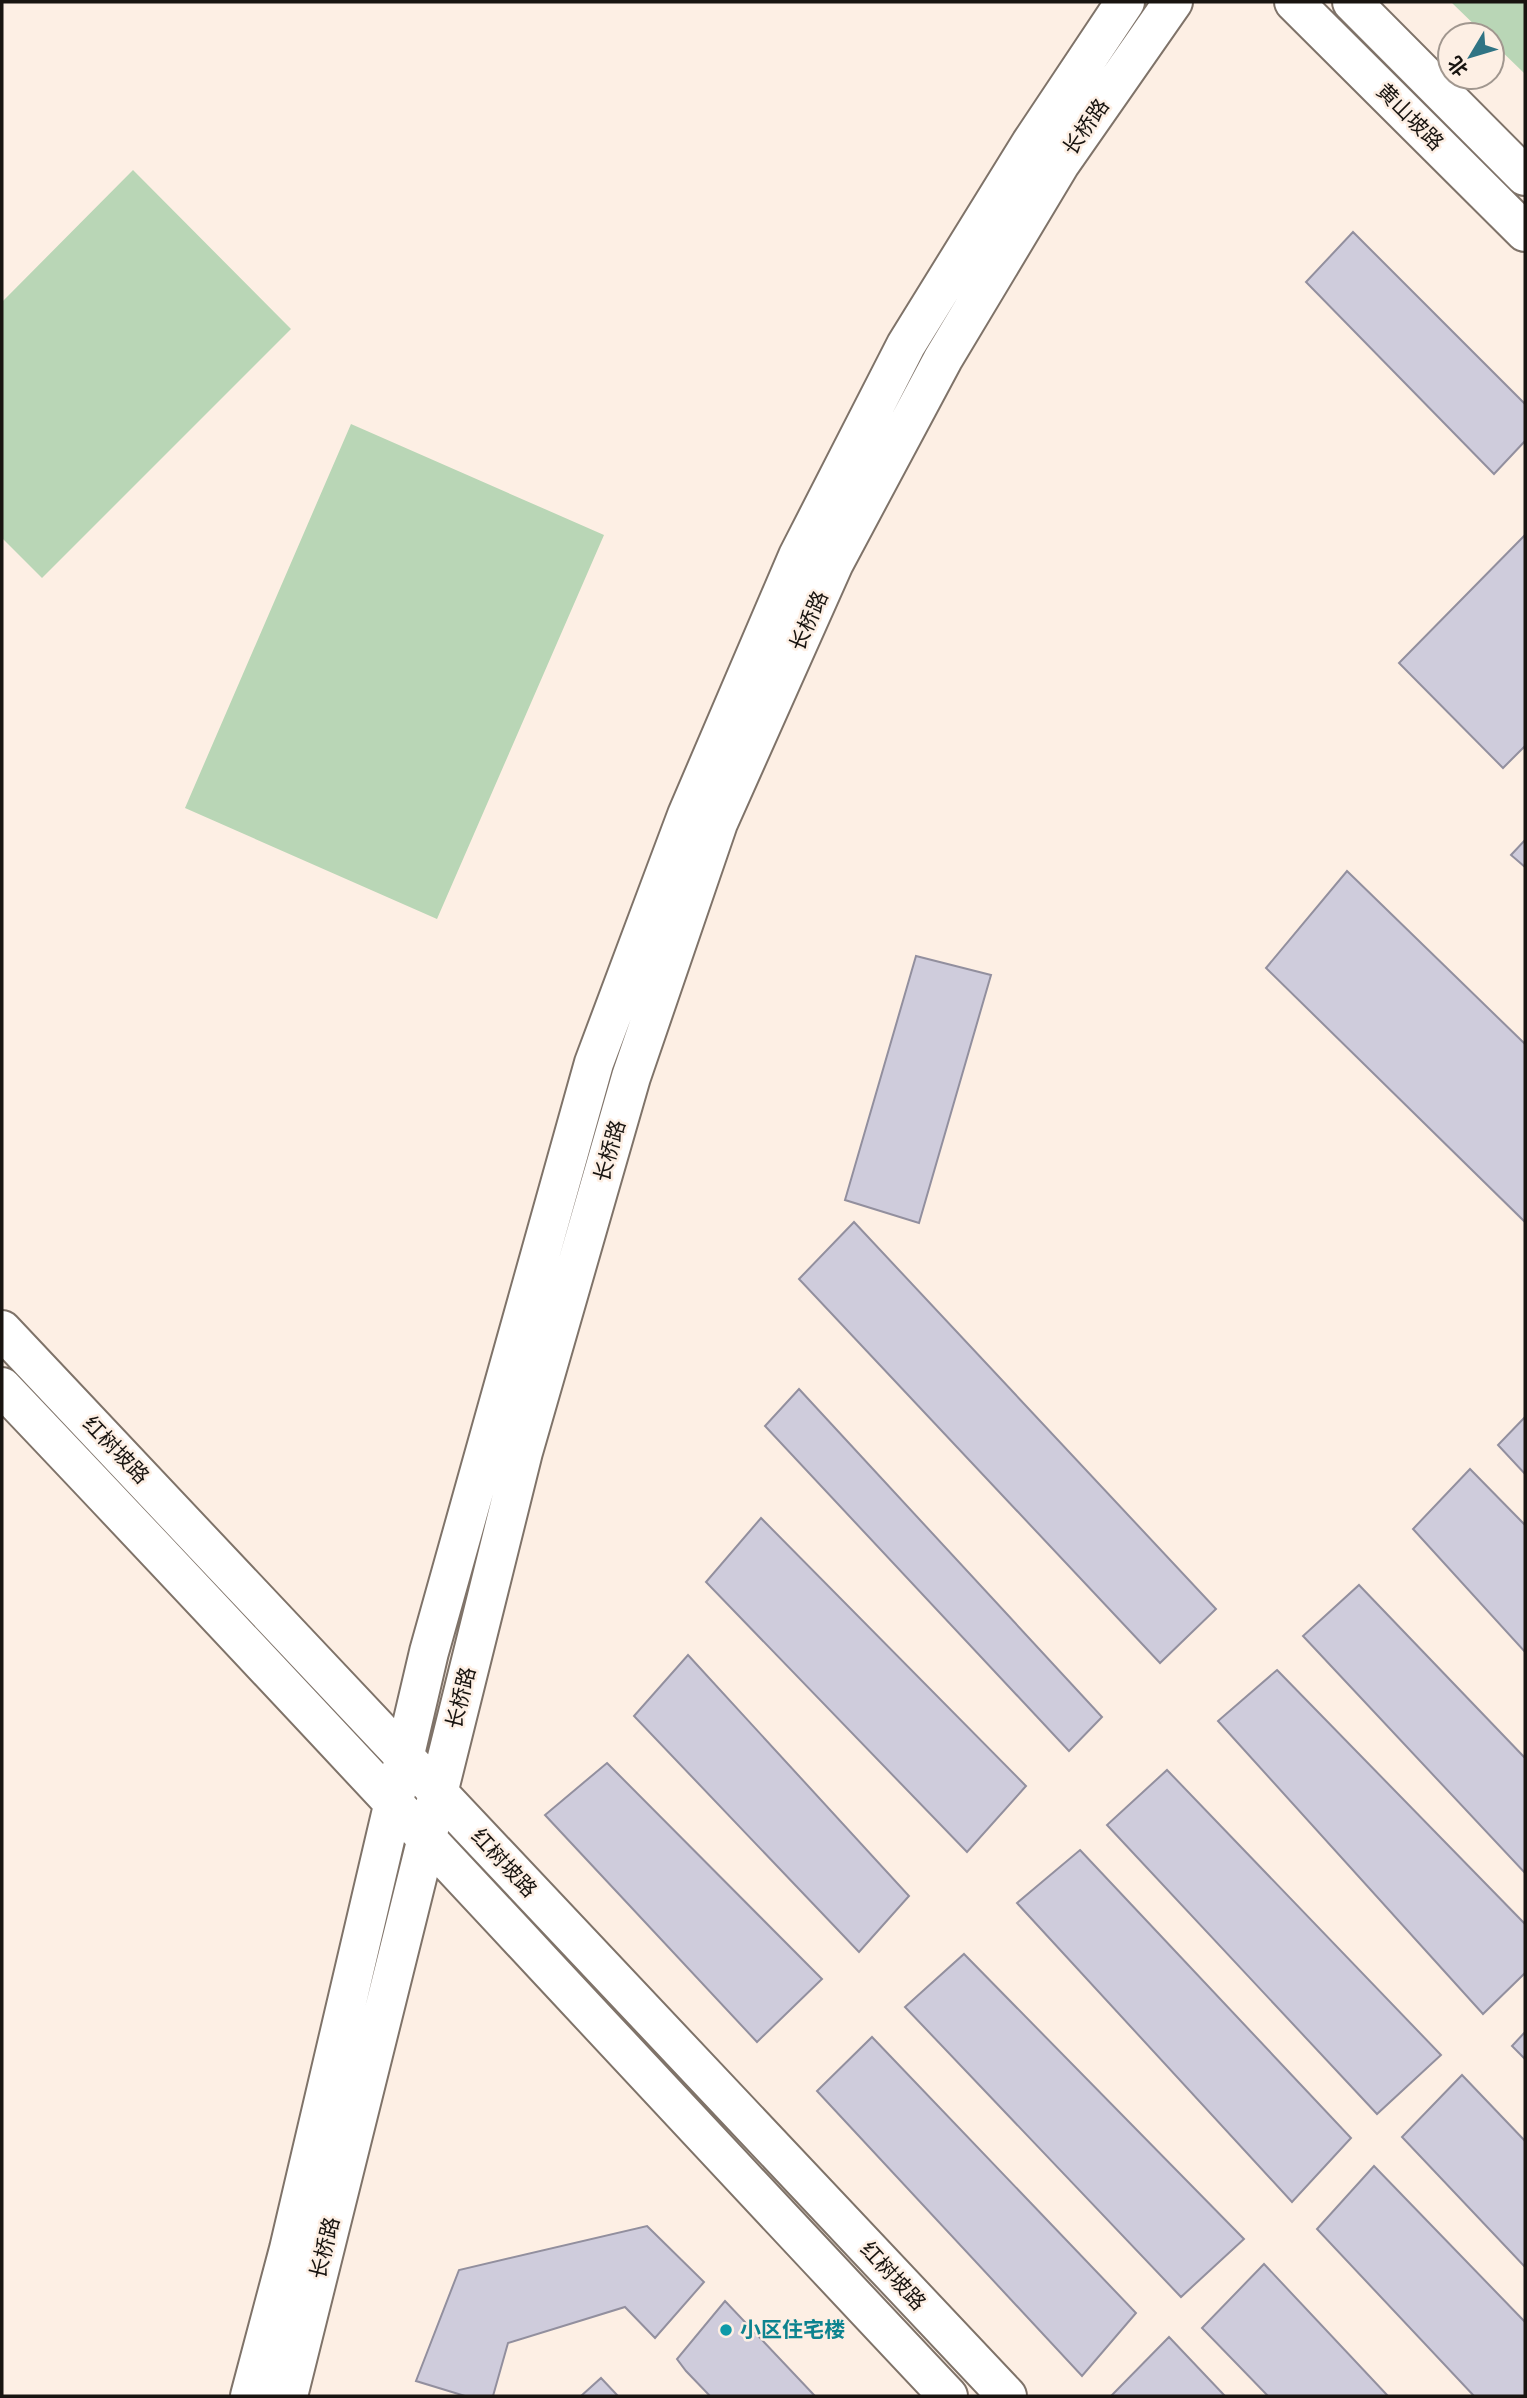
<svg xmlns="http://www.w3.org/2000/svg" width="1527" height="2398" viewBox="0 0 1527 2398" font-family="Inter,'Noto Sans SC',sans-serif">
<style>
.green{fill:#b9d6b6}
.building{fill:#cfccdc;stroke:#928f9e;stroke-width:2}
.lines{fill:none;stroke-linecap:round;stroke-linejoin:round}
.secondary-casing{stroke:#7f7369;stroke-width:42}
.secondary{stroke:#fff;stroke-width:38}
.culture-dot{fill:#0f9aa8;stroke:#fdefe4;stroke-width:2.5}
.labels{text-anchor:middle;stroke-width:5;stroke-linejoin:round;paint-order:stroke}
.street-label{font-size:21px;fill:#181410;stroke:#fdefe4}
.culture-label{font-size:21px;font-weight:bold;fill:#0d838f;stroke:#fdefe4;text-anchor:start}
</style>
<rect width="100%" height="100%" fill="#fdefe4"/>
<path class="green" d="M1451 2H1525V74L1492 42V35H1485Z
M133 170 291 329 42 578 2 538V302Z
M351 424 604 535 437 919 185 808Z"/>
<path class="building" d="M1353 232 1525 404V441L1494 474 1306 282Z
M1525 535V746L1503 768 1399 663Z
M1525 840V867L1511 855Z
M1347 871 1525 1044V1222L1266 968Z
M916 956 991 975 919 1223 845 1200Z
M854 1222 1216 1609 1160 1663 799 1279Z
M799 1389 1102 1717 1069 1751 765 1426Z
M1525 1417V1474L1498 1445Z
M1470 1469 1525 1525V1652L1413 1529Z
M761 1518 1026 1786 967 1852 706 1582Z
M1359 1585 1525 1758V1873L1303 1636Z
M688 1655 909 1896 859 1952 634 1716Z
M1277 1670 1525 1924V1973L1483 2014 1218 1721Z
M607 1763 822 1979 757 2042 545 1815Z
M1167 1770 1441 2055 1377 2114 1107 1825Z
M1080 1850 1351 2138 1292 2202 1017 1903Z
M964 1954 1244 2239 1181 2297 905 2007Z
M1525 2032V2059L1512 2046Z
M872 2037 1136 2313 1082 2376 817 2091Z
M1462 2075 1525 2141V2267L1402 2137Z
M1374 2166 1525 2322V2396H1474L1317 2229Z
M647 2226 704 2282 655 2338 625 2307 508 2343 493 2396H465L416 2381 459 2270Z
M1264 2264 1388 2396H1268L1202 2328Z
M725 2301 815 2396H710L686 2371 677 2359Z
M1169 2337 1225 2396H1111Z
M601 2378 618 2396H581Z"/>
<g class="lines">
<defs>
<path id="secondary" d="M1294 2 1525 232
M1352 2 1525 176
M2 1330C339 1683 671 2041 1007 2396
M2 1387C320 1721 632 2061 948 2396
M250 2396 289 2249 429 1652 594 1063 687 815 798 556 906 345 1031 143 1125 2
M288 2396 523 1452 631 1077 718 823 834 563 943 359 1060 164 1173 2"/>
</defs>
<use href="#secondary" class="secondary-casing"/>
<use href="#secondary" class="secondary"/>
</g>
<circle class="culture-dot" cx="726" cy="2330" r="7"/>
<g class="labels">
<g class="street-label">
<text transform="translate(1410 117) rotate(45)" y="7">黄山坡路</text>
<text transform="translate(1086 127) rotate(-55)" y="7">长桥路</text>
<text transform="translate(809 621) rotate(-66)" y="7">长桥路</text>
<text transform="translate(610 1151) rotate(-74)" y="7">长桥路</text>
<text transform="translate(116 1450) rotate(46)" y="7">红树坡路</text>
<text transform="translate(461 1698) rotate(-76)" y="7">长桥路</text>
<text transform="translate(504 1863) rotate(47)" y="7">红树坡路</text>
<text transform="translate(325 2248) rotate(-76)" y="7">长桥路</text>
<text transform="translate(893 2276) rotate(47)" y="7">红树坡路</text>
</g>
<g class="culture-label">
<text x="740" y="2337">小区住宅楼</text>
</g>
</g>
<rect width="1527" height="2398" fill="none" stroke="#181410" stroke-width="7"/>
<g transform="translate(1471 56) rotate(232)"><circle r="33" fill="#fdefe4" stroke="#a1978f" stroke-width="2"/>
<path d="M0-5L12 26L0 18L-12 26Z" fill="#307484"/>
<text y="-10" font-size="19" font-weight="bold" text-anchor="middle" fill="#181410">北</text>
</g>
</svg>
